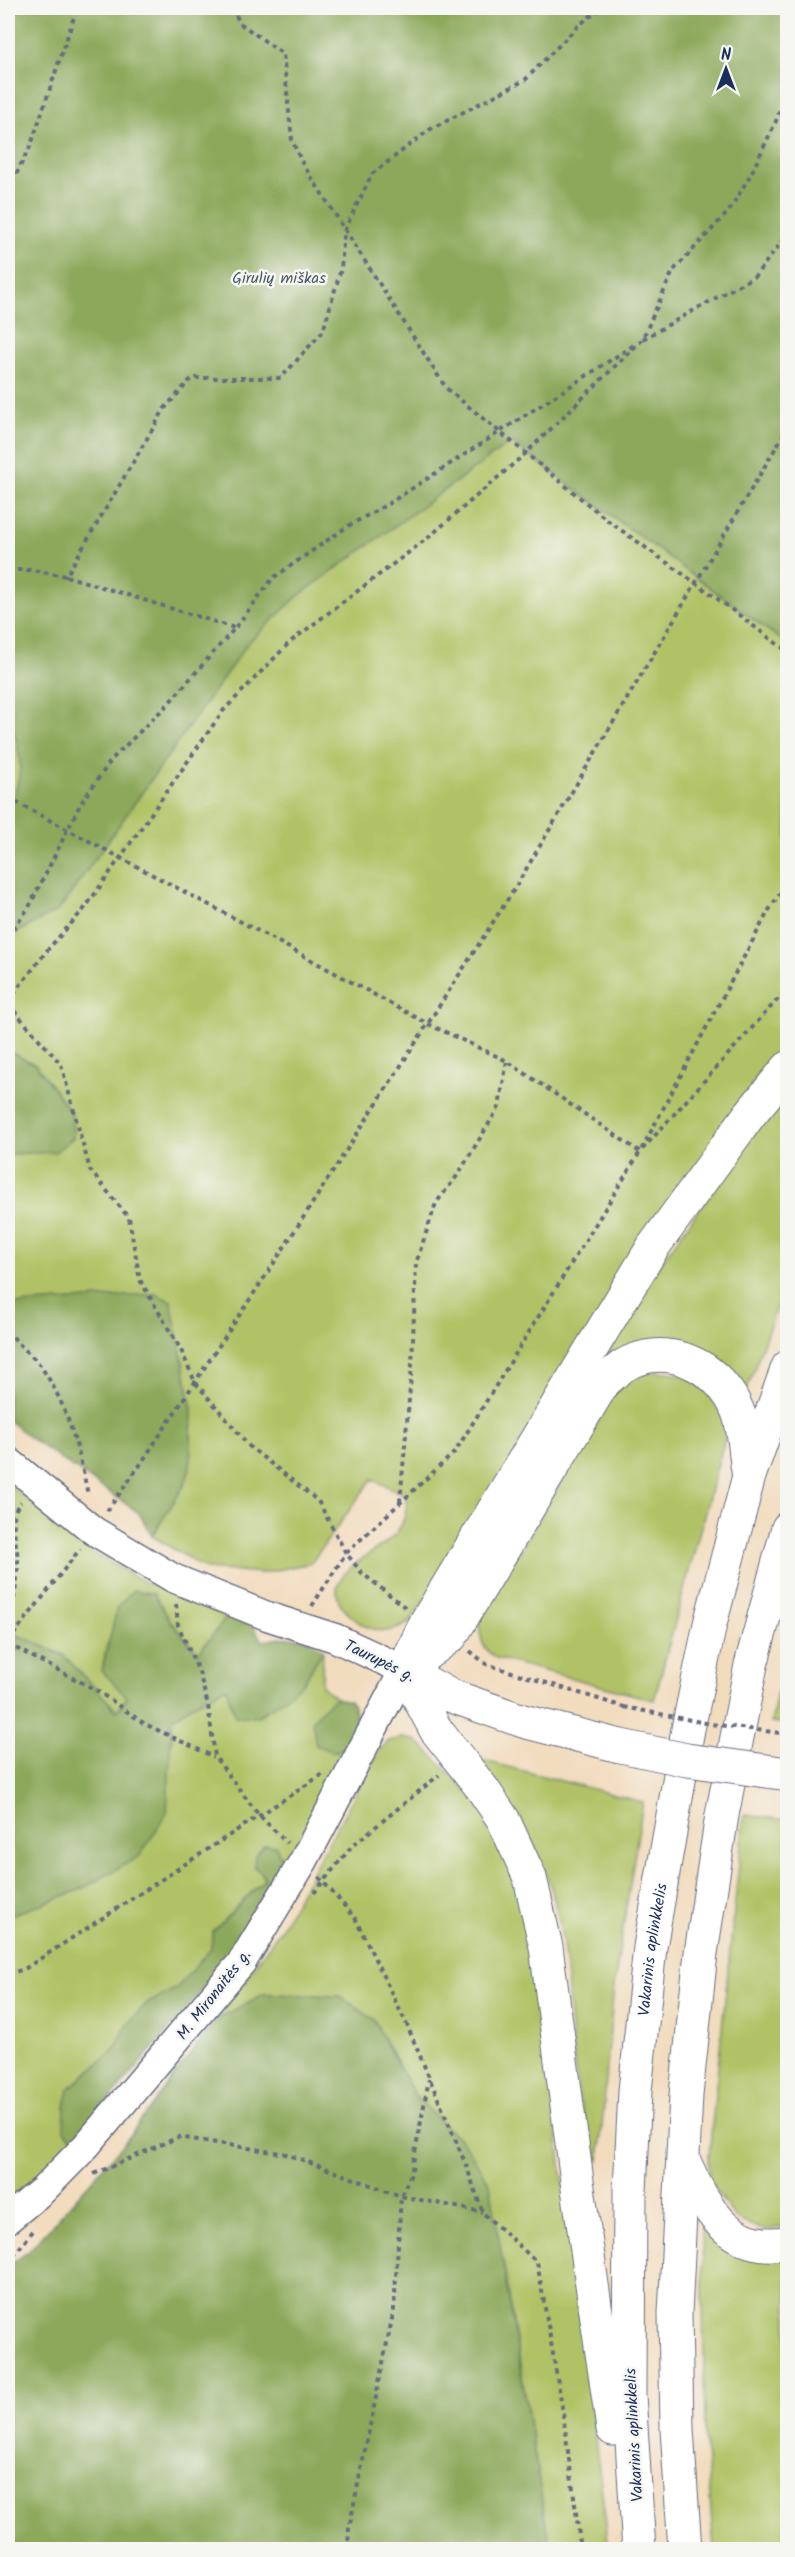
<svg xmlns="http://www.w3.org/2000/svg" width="795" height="2557" viewBox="0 0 795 2557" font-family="Kalam,sans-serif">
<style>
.green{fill:#b0c265;stroke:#667862;stroke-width:1.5}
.forest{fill:#8ca85a;stroke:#546c5c;stroke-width:1.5}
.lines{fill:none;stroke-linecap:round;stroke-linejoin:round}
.minor-casing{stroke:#666c80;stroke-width:31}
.major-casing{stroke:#666c80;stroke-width:35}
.highway-casing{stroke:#666c80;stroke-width:35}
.path{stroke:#666c80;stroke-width:4;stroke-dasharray:4.5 4.5;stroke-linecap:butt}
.minor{stroke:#fff;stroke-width:28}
.major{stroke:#fff;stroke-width:33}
.highway{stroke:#fff;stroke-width:33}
.major-bridge-casing{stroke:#666c80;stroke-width:35;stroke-linecap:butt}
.path-bridge{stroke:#666c80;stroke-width:4;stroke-dasharray:4.5 4.5;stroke-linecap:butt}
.major-bridge{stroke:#fff;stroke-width:33}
.labels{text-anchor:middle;stroke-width:5;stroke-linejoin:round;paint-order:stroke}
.park-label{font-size:16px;fill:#485b60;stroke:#f6f6f2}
.street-label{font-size:16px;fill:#1b2f5e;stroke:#f6f6f2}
</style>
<rect width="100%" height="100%" fill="#f6f6f2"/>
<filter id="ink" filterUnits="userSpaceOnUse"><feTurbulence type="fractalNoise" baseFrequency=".0167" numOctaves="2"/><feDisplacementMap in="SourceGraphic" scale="12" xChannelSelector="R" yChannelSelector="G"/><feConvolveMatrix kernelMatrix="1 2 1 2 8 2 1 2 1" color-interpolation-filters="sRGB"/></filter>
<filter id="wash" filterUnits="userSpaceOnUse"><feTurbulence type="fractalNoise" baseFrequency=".008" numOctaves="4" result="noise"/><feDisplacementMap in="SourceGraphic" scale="24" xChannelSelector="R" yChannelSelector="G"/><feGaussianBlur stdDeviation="1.35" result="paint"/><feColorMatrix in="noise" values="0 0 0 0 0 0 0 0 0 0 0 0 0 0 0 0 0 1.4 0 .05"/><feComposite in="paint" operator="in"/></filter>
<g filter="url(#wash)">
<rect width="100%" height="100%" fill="#f2dcbe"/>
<path class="green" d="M511 442 787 644V1054L410 1622C398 1629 390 1633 376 1630 363 1627 354 1620 345 1610 314 1575 379 1554 396 1533 406 1521 407 1509 406 1495L372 1479 311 1563 263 1573 206 1569 152 1536 185 1484 190 1467 192 1409 155 1294 8 1305V1154L55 1152 72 1113 36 1065 8 1051V937L59 910 247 644 298 596Z
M8 713 10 714C19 751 28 772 8 806Z
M787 1094V1278L745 1395 722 1365 600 1367 659 1265 755 1132Z
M650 1372H668L685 1375 713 1395 728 1427 654 1700 496 1658C481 1648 480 1638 479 1620L618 1387 633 1378Z
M8 1484 93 1553 143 1581 228 1616 199 1654 171 1622 154 1594 107 1644 102 1671 128 1697 117 1711 63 1655 8 1631Z
M787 1645 788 1724H787L771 1722Z
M323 1650 322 1686 336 1698 325 1706 332 1752 345 1748 292 1866 280 1856 275 1846 264 1845 255 1856 264 1880 213 1931 211 1948 177 1988 146 2004 127 2025 115 2049 69 2089 75 2141 8 2205V1916L80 1890 172 1743V1719L194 1704 226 1687 257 1717 303 1683Z
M402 1738 415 1740 424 1747 475 1799 503 1840 535 1955 609 2549H550L504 2265 467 2147 415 2096 373 2019 340 1996 263 1994 215 2021 278 1933 380 1750 389 1741Z
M477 1759 643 1802 614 1985 599 2162C592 2141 583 2119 579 2097 566 2026 572 1944 547 1876 531 1832 504 1796 477 1759Z
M744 1815 787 1820V2227L763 2230 736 2219 710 2183 708 2164Z
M702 2222 787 2253 788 2527 783 2549H714L705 2436Z"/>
<path class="forest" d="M8 8H787V644L511 442 298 596 247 644 59 910 8 937V806C28 772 19 751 10 715L8 713Z
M8 1051 36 1065 72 1114 73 1138 55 1152 8 1154Z
M155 1294 171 1301 192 1409 190 1467 185 1484 152 1536 139 1513 30 1438 8 1420V1305Z
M133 1590 154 1594 171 1622 198 1653 228 1616 253 1626 263 1641C288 1636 301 1633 323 1650L303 1683 274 1706 256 1717 235 1716 226 1687 194 1704 172 1719 167 1813 140 1856 80 1890 8 1916V1631L63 1655 117 1711 127 1697 102 1671 117 1608Z
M336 1698 350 1701C362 1721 354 1728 345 1748L332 1752 316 1745 312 1721 325 1706Z
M264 1845 276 1846 280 1856 289 1862 250 1932 75 2141 64 2130 65 2106 69 2089 115 2049 127 2025 146 2004 177 1988 211 1948 213 1931 264 1880 263 1874 254 1867 255 1856Z
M263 1994 340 1996 373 2019 415 2096 467 2147 490 2184 550 2549H8V2266L29 2251 122 2146 215 2021Z"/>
</g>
<g filter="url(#ink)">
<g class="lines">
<defs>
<path id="minor" d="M8 1461 94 1531 173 1578 267 1616 335 1638 404 1670 304 1860 242 1962 86 2146 43 2190 8 2219"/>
<path id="major" d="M404 1670 449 1695 523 1721 616 1745"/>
<g id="highway">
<path d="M406 1669 451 1636 603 1383C612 1375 621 1365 633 1361 675 1343 723 1371 738 1412 745 1430 745 1453 748 1471"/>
<path d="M404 1670 436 1730 482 1788 503 1819 530 1878 546 1947 577 2181 613 2429"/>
<path d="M404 1670 426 1622 653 1247 750 1114 788 1068"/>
<path d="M684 2161C704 2206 729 2255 788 2242"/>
<path id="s1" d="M639 2550 629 2395 630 2190 635 2091 650 1947 688 1729 710 1624 749 1476 788 1367"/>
<path d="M685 2550 677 2429 675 2314 686 2095 701 1953 722 1815 751 1665 788 1528"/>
</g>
</defs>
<use href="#minor" class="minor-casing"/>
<use href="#major" class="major-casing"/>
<use href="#highway" class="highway-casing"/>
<path class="path" d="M231 8 241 24 283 54 292 140 301 161 446 388 611 523 711 594 788 652
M8 190 31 145 77 8
M643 339 755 276 788 234
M8 570H30L66 576 165 408 192 378H281L323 331 341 269 344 231 372 174 429 130 525 80 578 26 601 8
M66 576 235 628
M8 798 262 933 428 1024 507 1061 640 1152 788 988
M8 936 29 907 81 803 112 759 167 705 235 628 273 578 348 526 388 504 634 345
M8 1001 49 948 85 908 223 711 290 642 429 537 525 454 642 340 673 271 729 211 751 174 776 121 788 87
M8 1004 61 1064 90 1170 129 1218 140 1280 181 1350 195 1382 250 1447 318 1501 346 1553 362 1573 406 1608
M8 1329C15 1343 29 1352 39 1364 67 1402 79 1450 88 1495
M400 1502 412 1365 416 1263 436 1203 457 1176 499 1107 507 1061
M8 1504 17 1505
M107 1511 140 1465 274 1263 515 888 788 427
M176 1604 178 1625 199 1672 208 1705 215 1757 258 1814 287 1843
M312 1606 346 1553 455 1452 640 1152 769 910 788 881
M8 1635C11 1612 17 1588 18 1565 19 1547 6 1516 21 1502
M8 1642 80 1549
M8 1644 96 1690 145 1724 214 1757
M470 1651 486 1664 624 1707
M319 1877 355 1918 407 2025 466 2165 483 2213 537 2262 562 2406 581 2550
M314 1893 352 1846 439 1775
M8 1975 26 1968 323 1774
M94 2174 179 2137 286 2154 401 2196 482 2212
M8 2263 33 2231
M348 2550 349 2528 394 2309 401 2196 411 2174 429 2079"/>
<use href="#minor" class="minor"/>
<use href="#major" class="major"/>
<use href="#highway" class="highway"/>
<defs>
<path id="major-bridge" d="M616 1745 687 1760 788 1774"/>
</defs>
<use href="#major-bridge" class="major-bridge-casing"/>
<path class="path-bridge" d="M624 1707 711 1724 788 1734"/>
<use href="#major-bridge" class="major-bridge"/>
</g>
</g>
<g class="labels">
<g class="park-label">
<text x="279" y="283">Girulių miškas</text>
</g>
<g class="street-label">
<text transform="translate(380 1660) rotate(26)" y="6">Taurupės g.</text>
<text dy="6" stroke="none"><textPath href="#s1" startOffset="602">Vakarinis aplinkkelis</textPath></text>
<text transform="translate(213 1994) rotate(-52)" y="6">M. Mironaitės g.</text>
<text transform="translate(633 2435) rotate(-93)" y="6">Vakarinis aplinkkelis</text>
</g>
</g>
<rect width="795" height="2557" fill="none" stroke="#f6f6f2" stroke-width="30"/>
<g transform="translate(726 69)" stroke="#f6f6f2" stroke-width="4.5" paint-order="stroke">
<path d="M0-4.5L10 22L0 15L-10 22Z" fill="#1b2f5e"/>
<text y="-9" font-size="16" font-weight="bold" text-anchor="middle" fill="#1b2f5e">N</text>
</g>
</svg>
